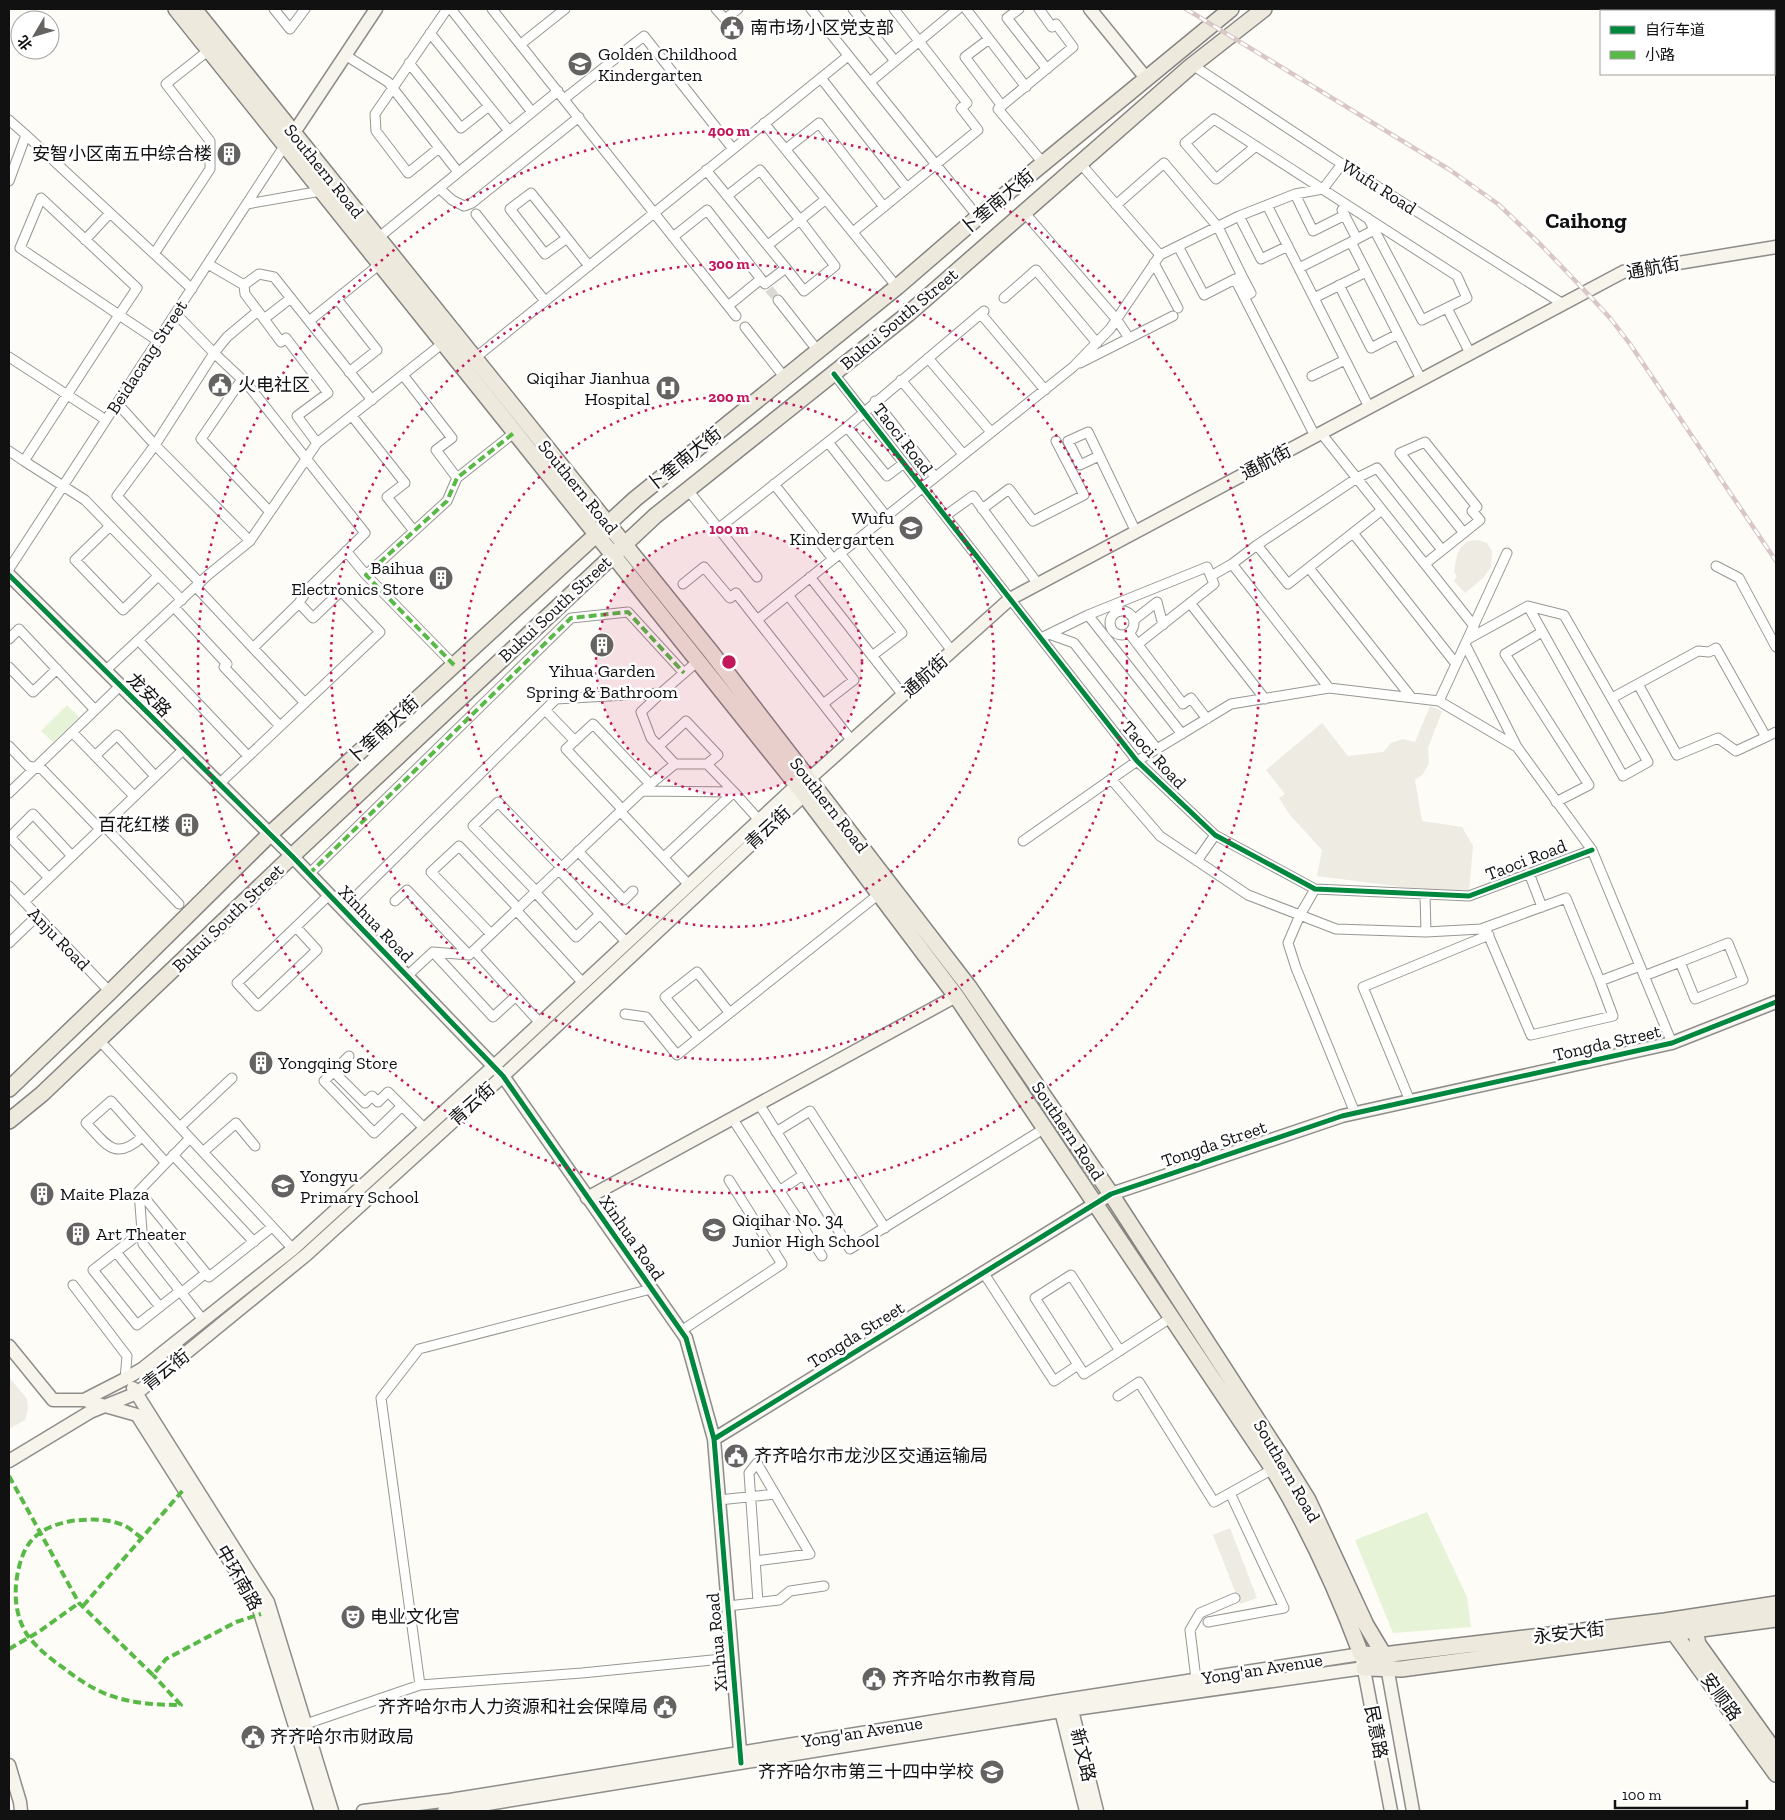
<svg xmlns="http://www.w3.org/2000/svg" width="1785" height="1820" viewBox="0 0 1785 1820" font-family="'Zilla Slab','Noto Sans SC',serif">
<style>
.green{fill:#e7f3d7}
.plaza{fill:#edebe2}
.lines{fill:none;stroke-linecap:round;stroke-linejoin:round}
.street-tunnel{stroke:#dad9d4;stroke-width:9;stroke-dasharray:9 4.5;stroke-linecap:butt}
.street-casing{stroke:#979795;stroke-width:11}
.secondary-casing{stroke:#8e8d8b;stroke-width:15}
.primary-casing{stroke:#858482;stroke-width:18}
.street{stroke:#fffffe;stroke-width:9}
.secondary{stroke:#f6f4eb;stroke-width:12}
.primary{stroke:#ede9dc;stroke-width:15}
.rail-casing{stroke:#d9c6c7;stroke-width:4.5}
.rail{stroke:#fff;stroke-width:2.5;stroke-dasharray:8;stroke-linecap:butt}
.quiet{stroke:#58b947;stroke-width:4;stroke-dasharray:8 4;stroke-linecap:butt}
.cycleway-casing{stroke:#fff;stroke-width:8}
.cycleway{stroke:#00873e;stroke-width:5}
.ring{fill:none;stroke:#c2185b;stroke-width:2.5;stroke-dasharray:2.5 5}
.labels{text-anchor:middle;stroke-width:5;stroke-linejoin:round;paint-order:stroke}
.poi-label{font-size:18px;fill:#111;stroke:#fff;text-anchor:start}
.street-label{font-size:18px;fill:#111;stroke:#fff}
.district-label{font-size:22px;font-weight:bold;fill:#111;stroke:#fff}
.centre{fill:#c2185b;stroke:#fff;stroke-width:2.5}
.ring-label{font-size:15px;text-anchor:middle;font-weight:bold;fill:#c2185b;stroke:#fff;stroke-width:5;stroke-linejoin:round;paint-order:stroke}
</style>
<rect width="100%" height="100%" fill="#fdfcf7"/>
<path class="green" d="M67 705 79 717 53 742 41 731Z
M1427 1512 1467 1597 1471 1627 1393 1633 1355 1540Z"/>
<path class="plaza" d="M1478 540 1487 543 1492 551 1491 567 1483 578 1465 593 1454 581 1457 576 1454 572 1457 555 1461 547 1468 541Z
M1430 706 1442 711 1428 748 1429 763 1423 774 1415 780 1422 821 1462 827 1473 846 1469 892 1410 888 1317 876 1322 850 1290 815 1279 798 1285 794 1266 770 1322 723 1348 756 1383 752 1391 743 1403 739 1415 742Z
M9 1377 27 1399 28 1409 25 1420 9 1429Z
M1230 1528 1257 1598 1240 1604 1213 1535Z"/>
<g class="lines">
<path class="street-tunnel" d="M769 289 778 300"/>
<defs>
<path id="street" d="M274 9 290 29 305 9
M451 9 532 112
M492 9 736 316
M716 9 725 19 738 9
M811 9 978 217
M853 9 895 61
M966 9 1026 87
M1019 9 1007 18 1047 69
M1039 9 1052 27 1056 24 1073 47 998 109 1043 163
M430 33 509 131
M989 39 965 57 1002 106
M521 44 565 9
M345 55 388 82 458 172
M409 63 461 128 489 106
M1197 68 1342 164 1563 304
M821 78 907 188
M870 82 958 9
M564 99 644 36 733 149
M9 120 26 135
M764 123 897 287
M1256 146 1216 179 1185 143 1214 119 1457 276 1467 298 1422 320 1368 218
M439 148 408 173 376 131 375 114 447 9
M786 149 819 123 884 207
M1080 163 1160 255
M706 170 786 268 765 284 761 279
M9 181 26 135 192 289
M439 188 452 200 464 206 472 203 579 117
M531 193 567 238 545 254 510 209Z
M1295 194 1313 231 1345 215
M727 196 760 170 800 220 768 245
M247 204 321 191
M1116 205 1164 163 1218 227 1242 276
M1267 205 1369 407
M1342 210 1357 239
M1024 212 1117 320 1129 338
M476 214 545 301
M1239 216 1261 259 1288 246
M1374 230 1351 242 1421 379
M853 232 978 130 961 108 967 103 894 9
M673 237 707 210 761 279 728 306
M378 238 558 91
M567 238 589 266
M85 240 110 213
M1178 246 1204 295 1235 279 1315 436
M154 254 210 169V141L166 84 209 50
M1154 263 1178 308
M208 264 244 285 245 294 264 319 291 298
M786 268 804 291 835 266 800 220 826 199
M1299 268 1351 242
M1238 278 1242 276 1251 293 1244 297
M244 285 259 274 274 277 309 321
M1339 285 1371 348 1398 334
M1004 298 1036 270 1097 343
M1314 298 1366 272
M337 299 377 350 349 372
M778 300 818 351
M1447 308 1470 353
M258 311 227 337 214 353 248 385 365 533 307 590 299 603
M981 314 1045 390
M264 319 281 342 286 338 328 393 297 416 317 443
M745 327 785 378
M158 341 119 315 137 288 41 198 20 248 119 315 24 461 85 500 182 600
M9 357 106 420
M475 358 848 56
M928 358 991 432
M1080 363 1173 316
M834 374 1137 761 1215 835 1315 889 1469 896 1592 850
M403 375 452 438 436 450 457 478
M1312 376 1345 360
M242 379 201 439 270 512
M901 380 963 454
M372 400 309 321 380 264
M875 401 935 477
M117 403 155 445 214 353 176 314
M352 416 405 483 387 497 414 531
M1321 433 1474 626
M828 442 886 516
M9 451 24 461
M1099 456 1080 465 1068 441 1088 432 1136 532
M904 463 887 476 847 427 984 311
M774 484 833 559
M688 490 757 577
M982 509 1009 489 1033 521 1084 495 1056 441
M945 516 973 496 1038 584
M110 526 75 560 123 610 158 576
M719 528 847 427
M1353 533 1456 664
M863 535 952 651
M1257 545 1357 478 1377 468 1442 550
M346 551 366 575
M840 553 902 633 872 656
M1232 564 1329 688
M1425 564 1480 520 1472 511 1477 507 1425 442 1400 453 1464 533
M1716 566 1739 578 1776 647
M1309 568 1411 697
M9 569 285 145
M1211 576 1232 564 1257 545 1288 584 1382 510
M810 577 903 695
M200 583 117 496 155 445 250 541
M683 584 704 567 730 598 736 593 852 741
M196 587 253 648 299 603 313 618 341 591 380 632 219 784
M788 595 854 680 823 704
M1190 603 1265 699
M174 607 227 664 224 667 279 725
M1110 623a12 12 0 1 1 24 0a12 12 0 1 1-24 0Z
M1088 615 1182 734
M757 620 1073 367 1110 329 1160 255 1239 216 1295 194 1323 189 1342 164
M1134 620 1157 602 1163 625
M1542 632 1505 654 1589 785 1556 802
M1129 633 1183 704 1191 698 1207 719
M1049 634 1074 643 1157 749
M1041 638 1088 615 1207 567 1214 584 1138 644
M9 639 19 629 95 710
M1468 639 1528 606 1564 615 1648 762 1623 776 1528 606
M138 640 248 756
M1465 644 1517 747
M253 648 305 703
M454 665 366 575 447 501 457 478 515 432
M9 667 33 692 57 669
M105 671 208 575 250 541 317 443 443 343
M1638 684 1677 755 1718 738 1736 751 1766 737
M1612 698 1698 651 1709 652 1716 648 1766 737 1776 732
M1439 701 1507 553
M545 710 575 741
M72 732 134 796
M9 746 28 766 42 769 96 825 107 829 179 904
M659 746 686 721 718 755 707 764H675
M95 756 117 735 155 776
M1111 779 1160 836 1248 895 1336 929 1426 932 1481 929 1566 898 1600 981 1640 966
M642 791 734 792 707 764
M9 793 120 686
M622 809 566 749 593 724 650 784
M620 811 689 885
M9 836 49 878
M10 837 33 814 72 856
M1023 841 1137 761 1231 704 1329 688 1439 701 1517 747 1592 850 1672 1043
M578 851 624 900 633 891
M664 857 734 792 759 820
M1197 861 1215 835
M559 870 627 943
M1529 873 1542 907
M309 874 571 618 628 612 684 673
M9 886 110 992
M1315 889 1300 915 1288 943 1296 968 1355 1113
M536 891 473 826 498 802 561 867
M535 892 576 937 600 914
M1425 894 1426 932
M395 901 407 890 469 955
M24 902 184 749
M343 909 556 699 661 693 698 661
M516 910 583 983
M296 927 317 950 258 1006 237 983C268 954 299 924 329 895
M1487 932 1531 1035 1613 1016 1600 981
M491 934 431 872 459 846 518 908
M9 943 37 916
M474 950 540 1023
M433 952 493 1017 516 996
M407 976 433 952 469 955 642 791 675 764 651 738 641 712 661 693
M1644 976 1680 962 1695 999 1743 980 1728 943 1680 962
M625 1014 646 1017 677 1055 879 894
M698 1037 665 997 697 972 729 1012
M99 1040 293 1249
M349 1056 324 1081 374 1133 402 1106 425 1129
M333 1071 365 1103 372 1096 378 1102 388 1092 402 1106
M1410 1101 1363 987 1489 935
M759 1104 850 1249 1045 1128
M732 1118 822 1256
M180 1127 232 1078
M776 1132 810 1111 885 1228
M142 1137C115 1162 106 1144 86 1123L111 1101 166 1163
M190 1138 139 1191 206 1273
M203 1152 236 1123 255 1146
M173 1155 254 1242
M779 1191 803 1175
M139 1192 143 1244 203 1320
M142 1232 116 1252 160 1307
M116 1252 93 1270 137 1325 180 1291
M983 1272 1054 1381 1078 1365
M73 1285 127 1356 125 1379
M181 1293 206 1273 209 1277 272 1227
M681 1331 782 1264 729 1180
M1120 1351 1071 1275 1035 1298 1084 1374 1172 1317
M1118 1396 1139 1382 1214 1502 1273 1469
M719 1500 775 1494
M755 1561 810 1554 757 1463 749 1473 758 1602
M728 1606 779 1600 790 1591 824 1586
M1208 1622 1284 1608 1230 1493
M1196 1679 1190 1630 1200 1613 1235 1598
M420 1685 381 1398 419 1349 651 1289
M300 1726 420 1685 582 1673 732 1658"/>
<path id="secondary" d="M1090 9 1146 78
M289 140 376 9
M9 575 292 856 503 1076 686 1338 714 1439 741 1763
M587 1198 956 996
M9 1346 53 1400H84L137 1415 258 1606 321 1811
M133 1388 268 1602 332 1811
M84 1400 125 1379 142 1369 293 1249 494 1066 797 785 809 779 1010 599 1623 272 1776 247
M714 1439 1111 1194 1342 1116 1672 1043 1776 1002
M9 1461 90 1412 137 1393 306 1255 503 1076 804 795 807 786
M1386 1661 1413 1811
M1070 1702 1097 1811
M1059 1703 1086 1811
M9 1765 20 1802 21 1811
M363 1811 450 1800 1058 1701 1361 1654 1391 1811
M444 1811 1061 1711 1364 1668"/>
<path id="primary" d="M176 9 797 785 956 996 1273 1469C1308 1527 1337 1590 1361 1654L1384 1655 1399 1653 1665 1621 1776 1604
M194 9 711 652 969 987 1111 1194 1282 1458 1308 1500 1366 1625 1384 1655
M9 1089 110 992 270 834 635 499 897 287 978 217 1231 9
M9 1121 42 1094 292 856 655 516 908 314 1190 67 1264 9
M1693 1620 1698 1644 1776 1753
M1669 1626 1776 1774
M1364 1668 1401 1669 1776 1619"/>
</defs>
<use href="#street" class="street-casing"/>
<use href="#secondary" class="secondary-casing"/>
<use href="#primary" class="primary-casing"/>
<use href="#street" class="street"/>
<use href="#secondary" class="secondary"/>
<use href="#primary" class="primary"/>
<defs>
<path id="rail" d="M1186 9 1450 170 1498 204 1540 244 1586 292 1610 318 1630 344 1776 561"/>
</defs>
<use href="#rail" class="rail-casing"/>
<use href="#rail" class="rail"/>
<path class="quiet" d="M454 665 366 575 447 501 457 478 515 432
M309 874 571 618 628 612 684 673
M9 1476 79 1603 153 1675 166 1659 236 1622 261 1614
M142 1538C136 1534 130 1528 123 1525 107 1518 88 1519 71 1521 46 1526 29 1535 21 1560 13 1585 13 1614 28 1636 38 1649 52 1660 65 1669 80 1681 99 1693 118 1698 139 1704 159 1705 181 1705L153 1675
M83 1606 184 1489
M9 1649 40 1631 79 1603"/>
<defs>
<path id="cycleway" d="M834 374 1137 761 1215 835 1315 889 1469 896 1592 850
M9 575 292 856 503 1076 686 1338 714 1439 741 1763
M714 1439 1111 1194 1342 1116 1672 1043 1776 1002"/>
</defs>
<use href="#cycleway" class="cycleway-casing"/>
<use href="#cycleway" class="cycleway"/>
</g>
<circle cx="729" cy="662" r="133" fill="#c2185b" fill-opacity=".12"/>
<g class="ring">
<circle cx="729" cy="662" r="133"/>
<circle cx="729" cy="662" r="265"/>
<circle cx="729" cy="662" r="398"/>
<circle cx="729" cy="662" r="531"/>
</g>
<defs>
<symbol id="civic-disc" viewBox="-11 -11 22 22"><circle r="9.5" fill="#646362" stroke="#fff"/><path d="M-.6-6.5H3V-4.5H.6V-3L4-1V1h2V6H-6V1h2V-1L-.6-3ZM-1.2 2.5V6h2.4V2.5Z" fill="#fff"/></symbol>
<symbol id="school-disc" viewBox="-11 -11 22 22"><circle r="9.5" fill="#646362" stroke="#fff"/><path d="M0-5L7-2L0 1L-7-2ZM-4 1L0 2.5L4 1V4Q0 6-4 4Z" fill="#fff"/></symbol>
<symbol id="building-disc" viewBox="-11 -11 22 22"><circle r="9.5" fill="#646362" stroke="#fff"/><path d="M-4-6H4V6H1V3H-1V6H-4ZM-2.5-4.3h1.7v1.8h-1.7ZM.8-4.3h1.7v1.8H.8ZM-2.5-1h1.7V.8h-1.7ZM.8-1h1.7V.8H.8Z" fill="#fff"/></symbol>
<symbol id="hospital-disc" viewBox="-11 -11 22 22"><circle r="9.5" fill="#646362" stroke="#fff"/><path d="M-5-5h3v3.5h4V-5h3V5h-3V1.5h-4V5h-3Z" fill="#fff"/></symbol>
<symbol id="theatre-disc" viewBox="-11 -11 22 22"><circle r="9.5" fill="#646362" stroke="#fff"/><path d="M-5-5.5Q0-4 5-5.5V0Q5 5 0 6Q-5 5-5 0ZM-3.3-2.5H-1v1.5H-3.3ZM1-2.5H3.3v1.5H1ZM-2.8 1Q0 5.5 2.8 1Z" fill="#fff"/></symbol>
</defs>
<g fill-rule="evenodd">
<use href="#civic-disc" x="718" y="14" width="28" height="28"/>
<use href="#school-disc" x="566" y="50" width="28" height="28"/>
<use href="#building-disc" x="215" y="140" width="28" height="28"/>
<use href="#civic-disc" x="206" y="371" width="28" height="28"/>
<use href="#hospital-disc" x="654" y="374" width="28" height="28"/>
<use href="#school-disc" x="897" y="514" width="28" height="28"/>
<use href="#building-disc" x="427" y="564" width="28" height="28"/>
<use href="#building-disc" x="588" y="631" width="28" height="28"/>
<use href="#building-disc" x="173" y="811" width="28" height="28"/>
<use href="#building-disc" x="247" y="1049" width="28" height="28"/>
<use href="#school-disc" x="269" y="1172" width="28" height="28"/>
<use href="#building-disc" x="28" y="1180" width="28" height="28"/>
<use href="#school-disc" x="700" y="1216" width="28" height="28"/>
<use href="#building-disc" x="64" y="1220" width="28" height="28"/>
<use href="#civic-disc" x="722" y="1442" width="28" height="28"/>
<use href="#theatre-disc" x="339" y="1603" width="28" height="28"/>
<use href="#civic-disc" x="860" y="1665" width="28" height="28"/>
<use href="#civic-disc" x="651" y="1693" width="28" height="28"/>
<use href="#civic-disc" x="239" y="1723" width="28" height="28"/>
<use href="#school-disc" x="978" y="1758" width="28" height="28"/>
</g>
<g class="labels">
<g class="poi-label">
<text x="750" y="34">南市场小区党支部</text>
<text x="598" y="60">Golden Childhood<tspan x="598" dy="21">Kindergarten</tspan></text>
<text x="212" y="160" text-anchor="end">安智小区南五中综合楼</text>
<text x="650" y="384" text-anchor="end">Qiqihar Jianhua<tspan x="650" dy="21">Hospital</tspan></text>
<text x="238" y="391">火电社区</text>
<text x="894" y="524" text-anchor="end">Wufu<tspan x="894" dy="21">Kindergarten</tspan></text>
<text x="424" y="574" text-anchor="end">Baihua<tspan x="424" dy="21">Electronics Store</tspan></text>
<text x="602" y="677" text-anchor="middle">Yihua Garden<tspan x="602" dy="21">Spring &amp; Bathroom</tspan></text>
<text x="170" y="831" text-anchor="end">百花红楼</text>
<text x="278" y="1069">Yongqing Store</text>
<text x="300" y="1182">Yongyu<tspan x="300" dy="21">Primary School</tspan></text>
<text x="60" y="1200">Maite Plaza</text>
<text x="732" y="1226">Qiqihar No. 34<tspan x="732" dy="21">Junior High School</tspan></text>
<text x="96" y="1240">Art Theater</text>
<text x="754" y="1462">齐齐哈尔市龙沙区交通运输局</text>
<text x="370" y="1623">电业文化宫</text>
<text x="892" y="1685">齐齐哈尔市教育局</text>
<text x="648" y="1713" text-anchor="end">齐齐哈尔市人力资源和社会保障局</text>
<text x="270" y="1743">齐齐哈尔市财政局</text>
<text x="974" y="1778" text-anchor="end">齐齐哈尔市第三十四中学校</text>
</g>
<g class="street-label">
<text transform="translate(324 171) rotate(51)" y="6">Southern Road</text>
<text transform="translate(1379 187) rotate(33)" y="6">Wufu Road</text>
<text transform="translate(997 202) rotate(-40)" y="6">卜奎南大街</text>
<text transform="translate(1653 268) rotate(-11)" y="6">通航街</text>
<text transform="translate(899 319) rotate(-40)" y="6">Bukui South Street</text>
<text transform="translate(147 357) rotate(-57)" y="6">Beidacang Street</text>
<text transform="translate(903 439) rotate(52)" y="6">Taoci Road</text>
<text transform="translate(684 459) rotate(-39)" y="6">卜奎南大街</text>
<text transform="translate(1266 462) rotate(-28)" y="6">通航街</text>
<text transform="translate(578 487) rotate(51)" y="6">Southern Road</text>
<text transform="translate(555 609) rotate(-43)" y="6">Bukui South Street</text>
<text transform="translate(925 676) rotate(-42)" y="6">通航街</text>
<text transform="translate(149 695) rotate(45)" y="6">龙安路</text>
<text transform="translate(383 730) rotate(-43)" y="6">卜奎南大街</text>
<text transform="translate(1154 755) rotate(47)" y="6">Taoci Road</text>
<text transform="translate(829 805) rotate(52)" y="6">Southern Road</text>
<text transform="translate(768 828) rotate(-43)" y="6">青云街</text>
<text transform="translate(1526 860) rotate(-21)" y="6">Taoci Road</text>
<text transform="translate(228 918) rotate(-44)" y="6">Bukui South Street</text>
<text transform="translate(376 924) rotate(46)" y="6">Xinhua Road</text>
<text transform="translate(59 939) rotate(46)" y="6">Anju Road</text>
<text transform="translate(1607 1043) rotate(-13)" y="6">Tongda Street</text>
<text transform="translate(472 1104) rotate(-42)" y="6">青云街</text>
<text transform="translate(1068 1131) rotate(56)" y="6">Southern Road</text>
<text transform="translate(1214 1144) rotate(-19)" y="6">Tongda Street</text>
<text transform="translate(632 1238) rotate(55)" y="6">Xinhua Road</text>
<text transform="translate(856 1335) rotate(-32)" y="6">Tongda Street</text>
<text transform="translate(166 1370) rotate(-38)" y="6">青云街</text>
<text transform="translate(1287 1471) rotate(60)" y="6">Southern Road</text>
<text transform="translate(239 1578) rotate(60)" y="6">中环南路</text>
<text transform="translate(1569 1633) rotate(-7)" y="6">永安大街</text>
<text transform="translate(717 1642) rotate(-95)" y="6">Xinhua Road</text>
<text transform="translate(1262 1669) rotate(-9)" y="6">Yong'an Avenue</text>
<text transform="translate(1721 1697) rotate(54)" y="6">安顺路</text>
<text transform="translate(862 1732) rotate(-9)" y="6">Yong'an Avenue</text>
<text transform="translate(1376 1732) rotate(79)" y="6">民意路</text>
<text transform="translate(1083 1755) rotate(76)" y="6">新文路</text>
</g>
<g class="district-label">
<text x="1586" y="228">Caihong</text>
</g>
</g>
<circle cx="729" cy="662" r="8" class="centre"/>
<g class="ring-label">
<text x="729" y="136">400 m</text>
<text x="729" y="269">300 m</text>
<text x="729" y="402">200 m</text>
<text x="729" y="534">100 m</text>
</g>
<rect width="1785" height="1820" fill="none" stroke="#111111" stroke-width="20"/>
<rect x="1600" y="10" width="175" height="65" fill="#ffffff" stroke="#a0a0a0"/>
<rect x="1610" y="26" width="25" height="8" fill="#00873e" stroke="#a0a0a0"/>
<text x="1645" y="35" font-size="15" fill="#111111">自行车道</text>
<rect x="1610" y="51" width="25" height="8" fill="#58b947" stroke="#a0a0a0"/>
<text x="1645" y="60" font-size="15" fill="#111111">小路</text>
<g transform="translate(35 35) rotate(232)"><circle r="24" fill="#ffffff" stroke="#a0a0a0"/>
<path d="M0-4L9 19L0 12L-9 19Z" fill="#646362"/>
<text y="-8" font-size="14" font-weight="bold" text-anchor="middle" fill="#111111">北</text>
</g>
<path d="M1615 1800v8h132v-8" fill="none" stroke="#111111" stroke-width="2.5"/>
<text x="1622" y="1800" font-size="15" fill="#111111" stroke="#ffffff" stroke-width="4" paint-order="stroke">100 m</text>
</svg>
